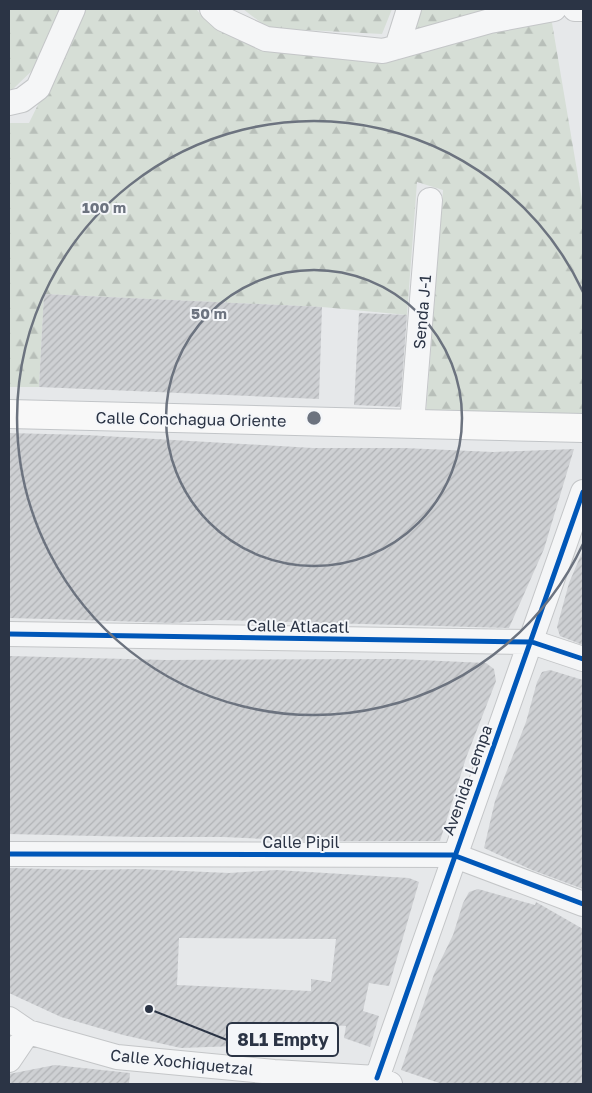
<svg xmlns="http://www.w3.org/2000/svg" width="592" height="1093" viewBox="0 0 592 1093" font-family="'Golos Text',sans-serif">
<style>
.forest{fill:url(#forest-firs)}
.building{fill:url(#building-hatch);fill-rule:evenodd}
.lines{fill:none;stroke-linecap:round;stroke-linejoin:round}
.minor-casing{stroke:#c4c6c8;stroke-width:26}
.major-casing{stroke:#c2c5c8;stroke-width:30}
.minor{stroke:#f5f6f7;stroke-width:24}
.major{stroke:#f8f8f8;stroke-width:28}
.cycleway-casing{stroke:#f4f6f9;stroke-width:8}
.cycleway{stroke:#0057b8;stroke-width:5}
.ring{fill:none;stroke:#6c737f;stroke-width:2.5}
.labels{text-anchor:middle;stroke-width:4;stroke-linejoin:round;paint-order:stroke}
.street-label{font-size:16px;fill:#2b3445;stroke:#f4f6f9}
.centre{fill:#6c737f;stroke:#f4f6f9;stroke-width:2.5}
.ring-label{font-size:15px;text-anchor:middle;font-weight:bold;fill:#6c737f;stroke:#f4f6f9;stroke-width:4;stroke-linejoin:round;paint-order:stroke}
.leader{fill:none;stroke:#2b3445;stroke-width:2}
.callout-dot{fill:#2b3445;stroke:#f4f6f9;stroke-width:2}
.callout{fill:#f4f6f9;stroke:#2b3445;stroke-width:2}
.callout-label{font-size:18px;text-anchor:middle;font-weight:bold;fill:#2b3445}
</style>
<defs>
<pattern id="forest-firs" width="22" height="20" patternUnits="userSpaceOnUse" patternTransform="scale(1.25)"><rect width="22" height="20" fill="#d6ded6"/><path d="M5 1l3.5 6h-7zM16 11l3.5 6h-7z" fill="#b8bfb9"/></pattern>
<pattern id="building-hatch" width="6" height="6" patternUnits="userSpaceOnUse" patternTransform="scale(1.25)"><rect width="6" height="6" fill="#ced0d3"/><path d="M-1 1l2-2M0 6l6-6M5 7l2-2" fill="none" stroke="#b1b3b6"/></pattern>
</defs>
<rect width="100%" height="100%" fill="#e6e8ea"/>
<path class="forest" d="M9 9H61L39 64 13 89 9 90Z
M85 9H196L204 18 384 61 551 17 583 206V416L426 414 443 190 417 182 407 315 322 307 44 294 39 387H9V123H29Z
M243 9H392L382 34 268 28Z
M419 9H514L415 35Z"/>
<path class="building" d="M44 294 322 307 319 399 39 387Z
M359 313 407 315 400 407 354 405Z
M9 433 86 435 313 448H404L493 452 574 449 544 549 509 628 219 620 172 623 83 620 9 618Z
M583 550V645L560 636 557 627 569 583Z
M9 656 165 660 397 659 486 663 494 669 496 681 466 758 440 841H310L224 837H139L9 834Z
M550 670 583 680V889L532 870 484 848 495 801 526 722 537 682 542 672Z
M9 868 91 870 138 869 229 873 276 870 409 878 419 882 389 986 369 983 363 1011 379 1016 370 1047 344 1038 346 1026 309 1024 308 1053 291 1051V1036L260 1034V1045L181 1048 123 1035 61 1017 9 993ZM179 938 336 939 331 982 311 979V991L177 985Z
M478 889 535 905 536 902 583 929V1084H442L401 1070 434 974 453 935 463 903 469 892Z
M55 1065 130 1073 129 1084H9V1074Z"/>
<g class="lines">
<defs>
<path id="minor" d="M212 9 223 19 266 39 383 51 490 21 554 9
M575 9H583
M397 47 409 9
M9 103 22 100 38 88 73 9
M412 424 430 200
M9 634 532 642 583 659
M9 854 453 855 583 904
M9 1019 28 1032 117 1057 274 1072 377 1078 390 1084
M9 1060 28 1032
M377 1078C444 882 516 688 583 492"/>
<path id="major" d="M9 414 583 428"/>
</defs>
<use href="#minor" class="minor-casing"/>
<use href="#major" class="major-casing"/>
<use href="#minor" class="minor"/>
<use href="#major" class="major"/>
<defs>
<path id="cycleway" d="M9 634 532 642 583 659
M9 854 453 855 583 904
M377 1078C444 882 516 688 583 492"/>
</defs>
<use href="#cycleway" class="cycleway-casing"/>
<use href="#cycleway" class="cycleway"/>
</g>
<g class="ring">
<circle cx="314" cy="418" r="148"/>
<path d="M583 544A297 297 0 1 1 583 292"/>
</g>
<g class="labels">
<g class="street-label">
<text transform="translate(422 312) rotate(-85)" y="6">Senda J-1</text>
<text transform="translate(191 419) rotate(1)" y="6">Calle Conchagua Oriente</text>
<text transform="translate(298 626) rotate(1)" y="6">Calle Atlacatl</text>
<text transform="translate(467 780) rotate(-70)" y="6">Avenida Lempa</text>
<text x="301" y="848">Calle Pipil</text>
<text transform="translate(182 1062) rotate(6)" y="6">Calle Xochiquetzal</text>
</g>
</g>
<circle cx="314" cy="418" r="8" class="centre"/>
<g class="ring-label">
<text x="104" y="213">100 m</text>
<text x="209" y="319">50 m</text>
</g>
<path class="leader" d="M149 1009L227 1040"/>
<circle class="callout-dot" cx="149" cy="1009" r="5"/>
<rect class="callout" x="227" y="1023" width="111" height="33" rx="5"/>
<g class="callout-label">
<text x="283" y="1046">8L1 Empty</text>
</g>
<rect width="592" height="1093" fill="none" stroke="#2b3445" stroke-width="20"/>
</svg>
